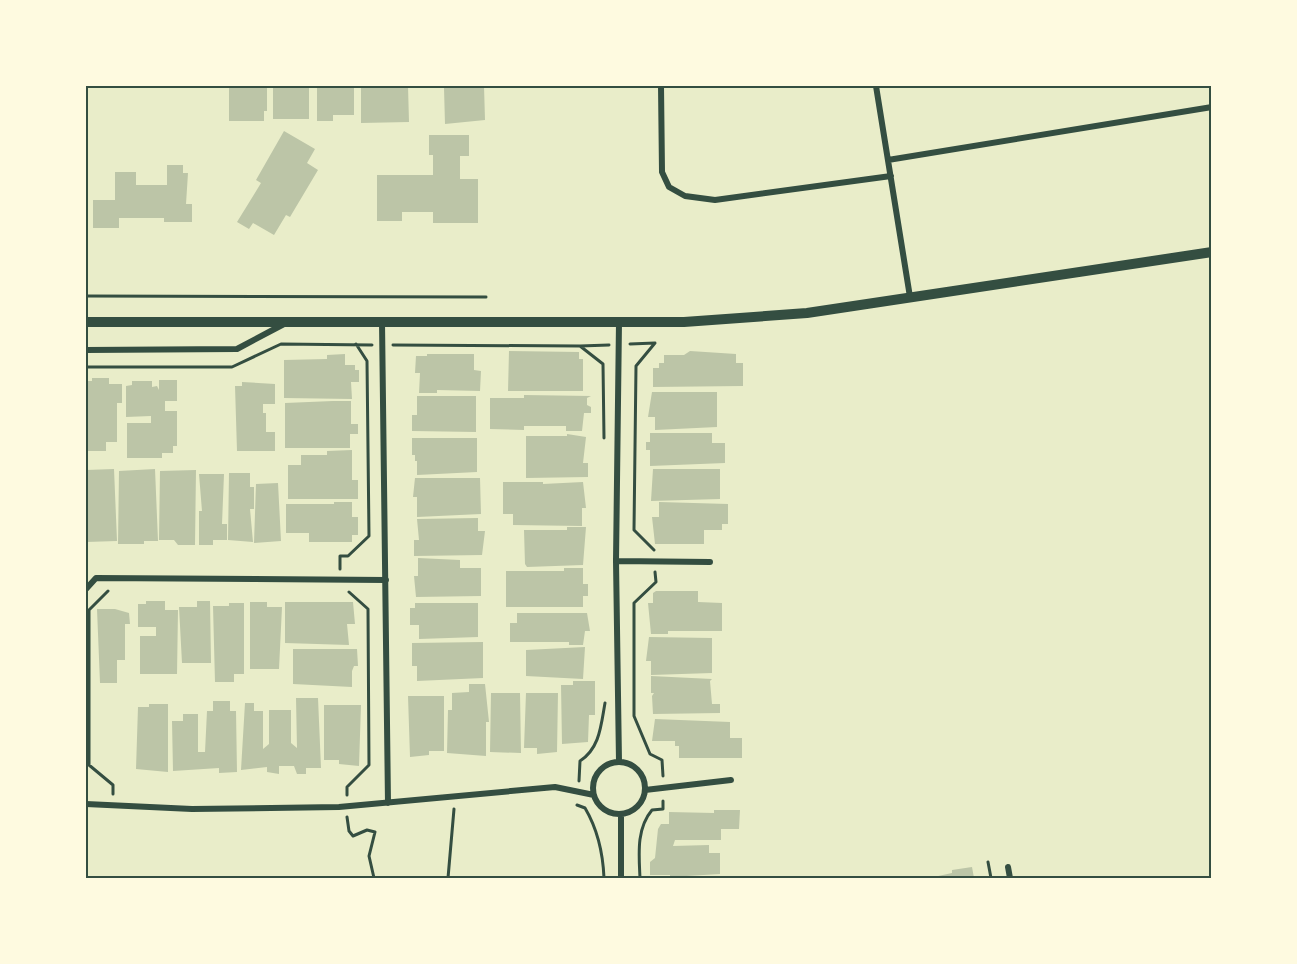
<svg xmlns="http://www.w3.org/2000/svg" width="1297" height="964" viewBox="0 0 1297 964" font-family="Quicksand,sans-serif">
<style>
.building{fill:#bcc5a7}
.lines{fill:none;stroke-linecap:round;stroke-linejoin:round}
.path{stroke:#344e41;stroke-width:3}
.minor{stroke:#344e41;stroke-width:6}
.tertiary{stroke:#344e41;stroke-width:10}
.neatline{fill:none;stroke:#344e41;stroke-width:2}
</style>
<rect width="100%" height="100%" fill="#e9edc9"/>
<path class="building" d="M229 86H267V111H264V121H229Z
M273 86H309V119H273Z
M317 86H354V115H333V121H317Z
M361 86H408L409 122 361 123Z
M432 86H484L485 120 445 124 444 88H432Z
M284 131 315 149 307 163 318 170 290 217 286 215 274 235 253 223 249 229 237 222 261 183 256 180Z
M429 135H469V156H460V179H478V223H433V212H402V221H377V175H433V155H429Z
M167 165H183V173H188L186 204H192V222H164V218H119V228H93V200H115V172H136V185H167Z
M509 351 579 352V359H583V391H508Z
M690 351 736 354V363H743V386L653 387V368H659V363H664V355H684Z
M345 354V365H355V370H359V382H351L352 399 284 398V360L327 359V355Z
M427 354H474V370L481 371 480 391 437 390V393H419L420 373H415L416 356H427Z
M92 378H109V384H122V403H117V442H106V451H86V381H92Z
M159 380H177V401H165V411H177V446H173V453H162V458H127V423H151V416L126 417V386L132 385V381H152V387L157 386 159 390Z
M242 382 275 384V404H263V413H266V432H275V451H237L235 386H242Z
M652 392H717V427L655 430V417H648Z
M524 395 591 396 587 398V405L591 407V413H584L582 431H566V426H524V430L490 429V398H524Z
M417 396H476V432L412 431V415H417Z
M333 401H351V424H358V434H350V448H285V403Z
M650 433H712V443H725V463L650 466V450H646V442H650Z
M567 434 586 437 583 463H588V477L526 478V436H567Z
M412 438H477V472L417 475V461H415V455H412Z
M352 450V480H358V499H288V465H301V455H327V451Z
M114 469 117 541 86 542V470Z
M155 469 158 541H144V544H118L119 471Z
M653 469H720V499L651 501Z
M196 470 195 545H178L174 540H159L160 471Z
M229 473H250V487H254V509H250L253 542 228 540Z
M199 474H224L222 524H227V540H213V545H199V511H202Z
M415 478H480L481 514 417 517V497H413Z
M503 482H543V484L583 482 586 508H582V526L513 525V514H503Z
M278 483 281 541 254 543 256 484Z
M334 502H352V517H358V535H352V542H309V533H286V504H334Z
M659 502 728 504V524H722V530H704V544H655L652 517H659Z
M478 518V531H485L482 555 414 556V540H419L417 519Z
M567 527H586L583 565 527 567 525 564 524 530H567Z
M418 558 460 560V568H481V596L416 597 414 576H418Z
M564 568H583V584H588V596H583V607H506V571H564Z
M656 591H698V602L722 603V631H668V634H651L648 603H653V593Z
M146 601H165V610H178L177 674H140V636H156V627H138V604H146Z
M197 601H210L211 663H182L179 607H197Z
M250 602H267V607H282L279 669H250Z
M285 602H353L355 624H347L349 645 285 643Z
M229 603H244V674H234V682H215L213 606H229Z
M415 603H478V637L419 639V625H410V608H415Z
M97 609H115L129 613 130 624H125V660H117V683H100Z
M517 613H587L590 631H585L583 645H569V642H510V623H517Z
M649 637 712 638V673L651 675V661H646Z
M483 642V678L417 681V666H412V643Z
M585 647 583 679 526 676V650Z
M293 649H357L358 666H354L352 671V687L293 684Z
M651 676 712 679 710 681 712 704H720V713L653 714 652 696 654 693H651Z
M573 681H595V715H589L588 742 562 744 561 685H573Z
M469 684H485L489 722H486V756L447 753 448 710H452V693L469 692Z
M491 693H520L521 753 490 752Z
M526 693H558L557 752 537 754V748H524Z
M408 696H444V751H429V755L410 757Z
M296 698H318L321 768H306V774H297L294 766H279V774L267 772V767L241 770 245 703H254V711H263V749L269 744V710H291V743L297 748Z
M213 701H230V711H236L237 772 219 773V768L173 771 172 721H183V714H198V752H205L207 711H213Z
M149 704H168V772L136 769 138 707H149Z
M324 705H361L359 766 339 764V760H324Z
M655 719 730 722V738H742V758H679V746H675V741H652Z
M714 810H740L739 829H721V840H675L673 846 709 845V853H720V874L670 877V875H650V862L655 858 658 829 661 824H669V812L714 813Z
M972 867 974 878H929L952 873V870Z"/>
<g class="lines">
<path class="path" d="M86 296 486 297
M630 344 655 343 636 366 634 530 654 550
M393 345 580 346
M86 367H232L281 344 372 345
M604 438 603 364 580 346 609 345
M340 569V556H348L369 536 367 361 356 344
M655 572 656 582 634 603V716L650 754 662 760 663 776
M108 591 89 610V765L113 785V794
M579 781 580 761C600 748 601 725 605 703
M347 795V787L369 765 368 609 349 592
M577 805 585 808C598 830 603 854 604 878
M347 817 349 831 353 836 367 830 375 832 369 856 374 878
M988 862 991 878
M448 878 454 809
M640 878C639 855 636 829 652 810L663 809V801"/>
<path class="minor" d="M661 86 662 172 669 187 685 196 715 200 891 176
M876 86 910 297
M888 160 1212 107
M382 322 388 803
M619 322 616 561 619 762
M86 350 237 349 284 324
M616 561 710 562
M86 589 96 578 386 580
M593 788a26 26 0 1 1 52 0a26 26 0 1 1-52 0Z
M645 790 731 780
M86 804 192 809 339 807 555 787 594 795
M1008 867 1010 878
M621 878V814"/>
<path class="tertiary" d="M86 322H684L807 313 1212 252"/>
</g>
<rect width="1297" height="964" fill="none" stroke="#fefae0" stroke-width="174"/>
<rect x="87" y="87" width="1123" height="790" class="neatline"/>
</svg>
